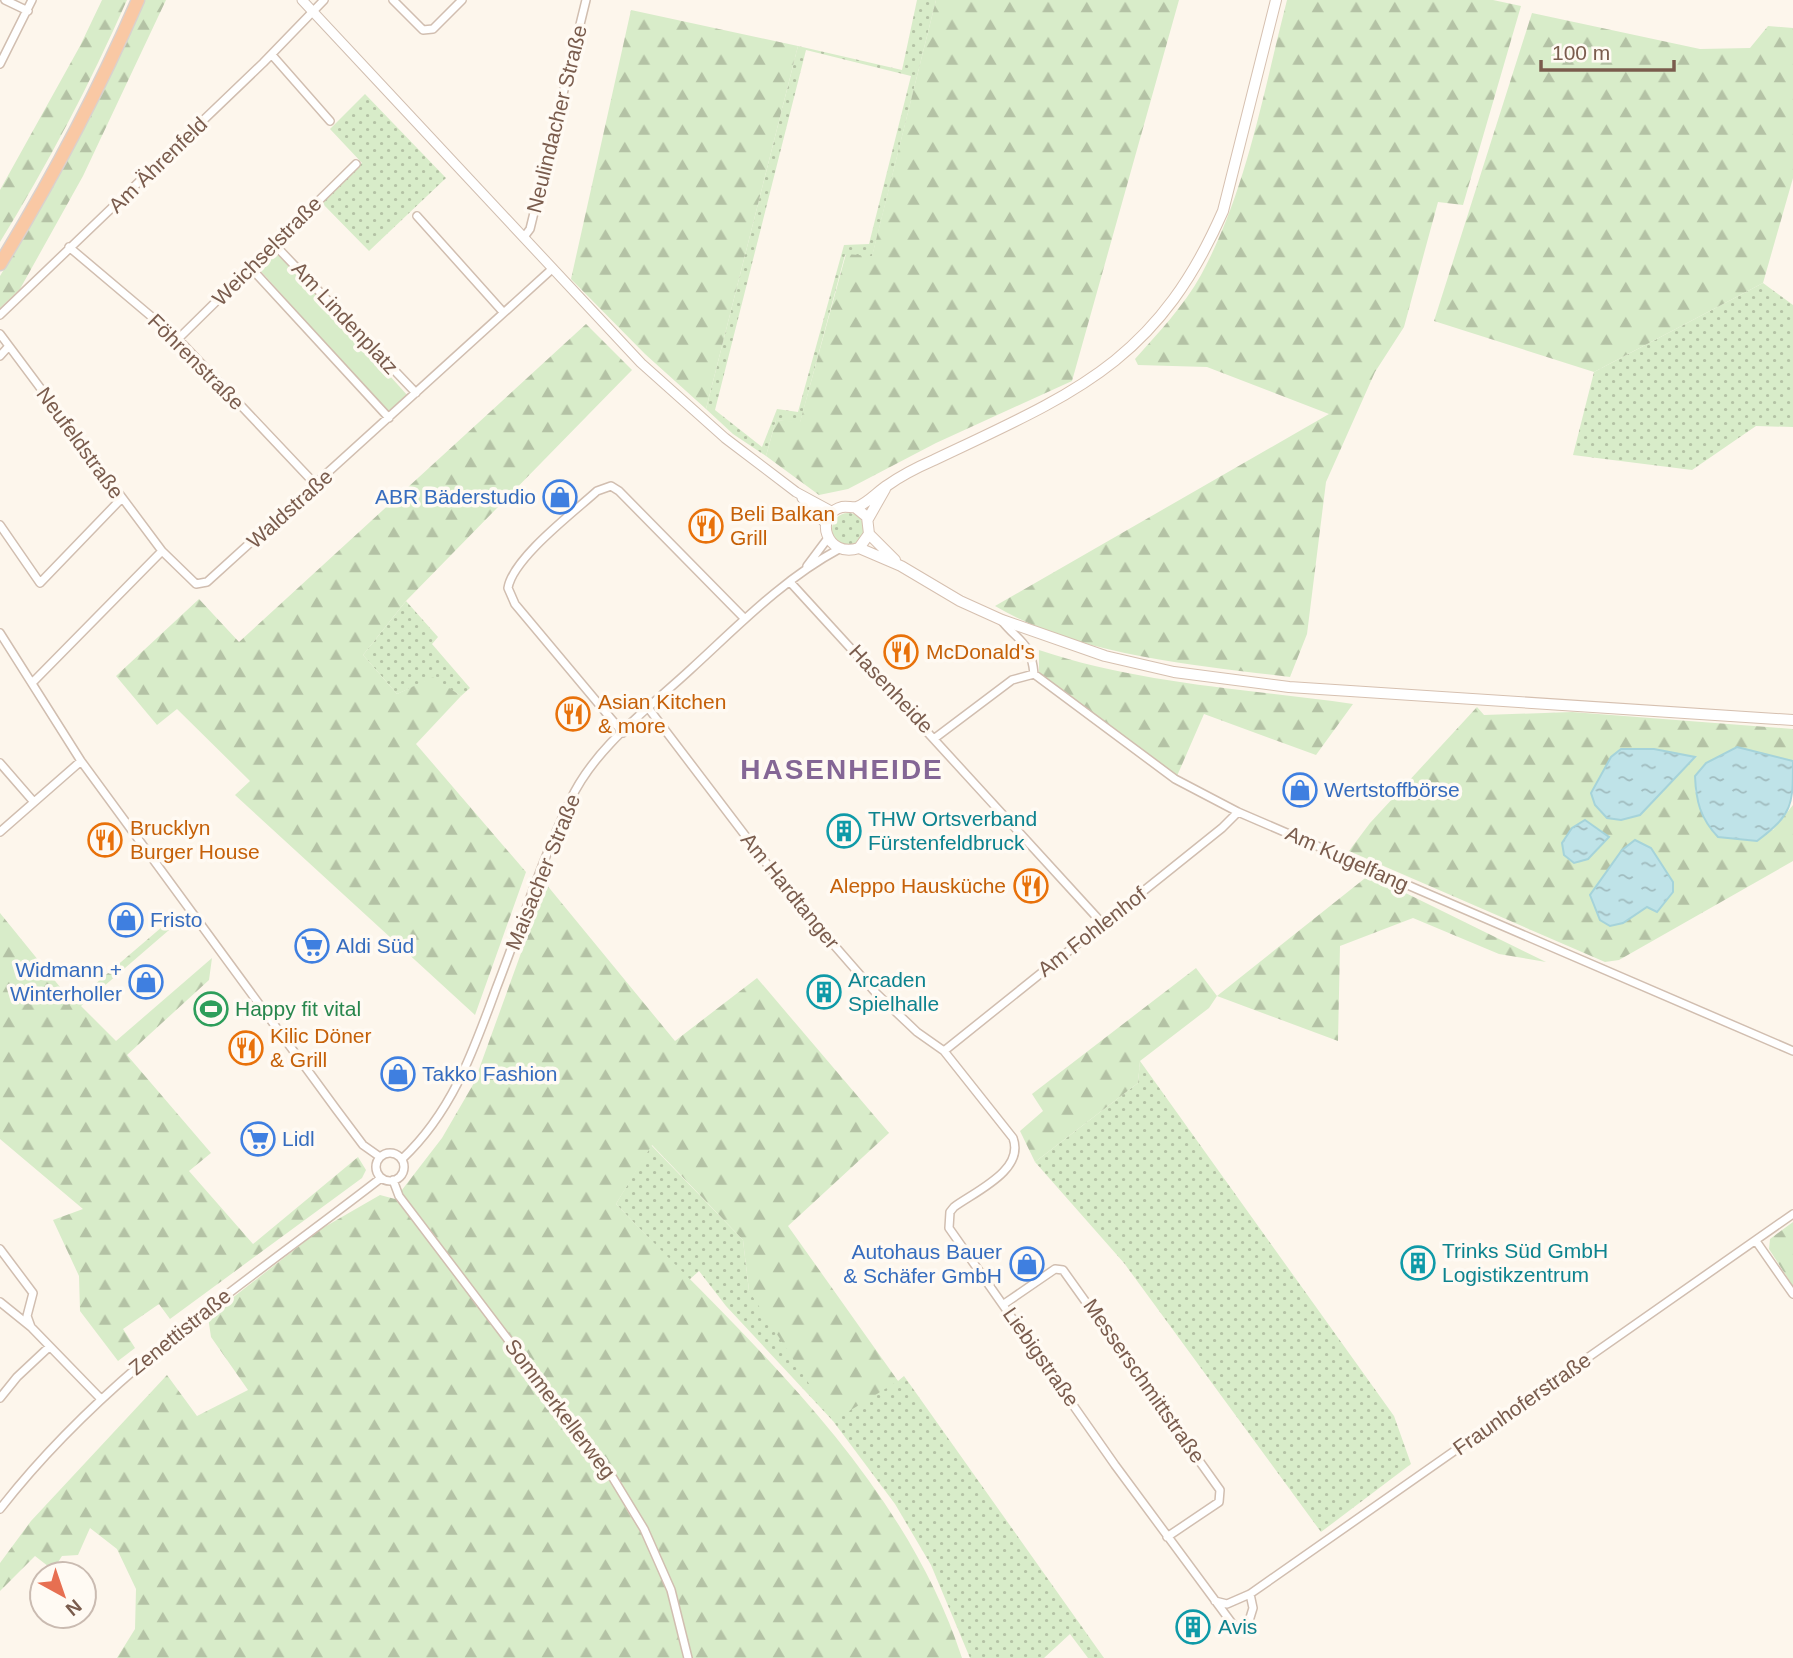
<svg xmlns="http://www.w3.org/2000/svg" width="1793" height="1658" viewBox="0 0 1793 1658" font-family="Helvetica,sans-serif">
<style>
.grass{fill:url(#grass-dots);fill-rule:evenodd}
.forest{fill:url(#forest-firs)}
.park{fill:#d8ecc9}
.water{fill:url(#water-ripples);stroke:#a5d3da;stroke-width:2}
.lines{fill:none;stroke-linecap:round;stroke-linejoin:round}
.minor-casing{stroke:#d1beb0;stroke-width:10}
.tertiary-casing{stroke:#d1beb0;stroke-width:11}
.secondary-casing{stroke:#d6c0b0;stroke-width:12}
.trunk-casing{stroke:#dad1cd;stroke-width:15}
.minor{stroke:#fff;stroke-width:7}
.tertiary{stroke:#fff;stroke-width:9}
.secondary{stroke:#fff;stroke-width:10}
.trunk{stroke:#f9c8a4;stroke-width:12}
.labels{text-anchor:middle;stroke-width:7;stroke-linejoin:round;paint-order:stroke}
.street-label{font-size:21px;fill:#7a5c4d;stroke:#fffaf3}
.shop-label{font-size:21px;fill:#366cbe;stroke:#fffaf3;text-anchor:start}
.food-label{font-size:21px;fill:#c56008;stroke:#fffaf3;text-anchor:start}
.culture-label{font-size:21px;fill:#0d838f;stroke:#fffaf3;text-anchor:start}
.leisure-label{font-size:21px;fill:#27864d;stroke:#fffaf3;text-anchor:start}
.district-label{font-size:28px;font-weight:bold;letter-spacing:2px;fill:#846695;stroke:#fffaf3}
</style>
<defs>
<pattern id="grass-dots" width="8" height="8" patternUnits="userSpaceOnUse" patternTransform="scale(1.75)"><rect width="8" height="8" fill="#d8ecc9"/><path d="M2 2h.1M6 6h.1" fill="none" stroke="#b4c2a5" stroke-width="1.8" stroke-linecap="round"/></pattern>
<pattern id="forest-firs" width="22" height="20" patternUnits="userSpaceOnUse" patternTransform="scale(1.75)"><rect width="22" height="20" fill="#d8ecc9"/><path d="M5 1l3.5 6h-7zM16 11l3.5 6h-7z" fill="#b4c2a5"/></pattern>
<pattern id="water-ripples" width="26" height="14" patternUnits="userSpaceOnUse" patternTransform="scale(1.75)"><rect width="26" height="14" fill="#bfe3e8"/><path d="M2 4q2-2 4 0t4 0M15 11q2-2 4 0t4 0" fill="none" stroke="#a0bbbe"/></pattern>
</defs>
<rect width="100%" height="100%" fill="#fdf6ec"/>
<path class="grass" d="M917 0H936L872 257 845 255 800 423 776 420 766 456 733 434 706 409 798 46 902 70ZM806 50 911 76 869 244 844 245 798 412 777 409 762 447 715 410Z
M365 94 446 178 369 251 321 202 362 163 330 129Z
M1763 283 1793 305V427L1756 426 1692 470 1573 455 1594 372Z
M832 529a16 16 0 1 1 32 0a16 16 0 1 1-32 0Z
M406 601 438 637 432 644 470 688 461 696 433 678 397 694 363 655Z
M1140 1061 1394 1416 1411 1464 1321 1532 1124 1263 1035 1162 1138 1083Z
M651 1145 743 1240 749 1291 898 1381 904 1376 1104 1658H1088L1070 1634 1044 1658H970L931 1565 895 1504 833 1421 726 1306 699 1271 689 1280 616 1204Z"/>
<path class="forest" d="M102 0H127C90 84 48 164 0 242V190L80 46Z
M144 0H166L83 176 20 289 0 308V276L56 182Z
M936 0H1179L1072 381 936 443 848 489 819 495 766 456 776 420 800 422 846 254 872 256Z
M1287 0H1493L1521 6 1463 205 1438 202 1404 327 1375 372 1326 482 1307 634 1290 677C1194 665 1080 656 995 606L1329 414 1207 367 1138 365 1135 359C1158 333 1184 306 1201 275 1247 190 1263 93 1287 0Z
M631 10 798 46 706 409 645 354 571 279Z
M1532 13 1700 49 1750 48 1768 26 1793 28V178L1763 283 1594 372 1434 321Z
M586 324 632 370 406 601 363 655 397 694 433 677 461 696 416 744 526 872 475 1015 235 795 250 781 177 709 157 725 116 676 199 599 239 642Z
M1039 650C1140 684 1248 689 1353 704L1316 755 1204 714 1177 776 1039 673Z
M1477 707 1484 715 1572 712 1793 729V761L1737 747 1706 763 1695 776V792L1773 830 1793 805V861L1619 960 1605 962 1349 851 1370 823Z
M1369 875 1546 962 1499 954 1413 918 1340 946 1338 1041 1217 996 1209 1008 1140 1061 1138 1083 1035 1162 1020 1131 1043 1111 1032 1094 1196 968 1217 996Z
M546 884 675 1041 757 978 889 1133 788 1226 898 1381 833 1421 749 1291 743 1240 652 1145 616 1204C746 1339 902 1474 962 1658H117L135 1629 136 1589 117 1549 90 1528 78 1555 62 1556 53 1570 35 1556 0 1591V1563L31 1521 167 1375 197 1416 248 1390 211 1337 208 1317 321 1229 380 1195 395 1199 442 1138 474 1083Z
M0 913 73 1003 176 915V924L81 1006 116 1041 212 958 209 980 127 1055 211 1153 189 1171 253 1244 358 1157 366 1170 362 1178 170 1319 159 1304 123 1329 135 1348 118 1361 80 1311 79 1276 53 1220 83 1209 0 1139Z
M1793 1222V1286L1769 1249 1770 1239Z"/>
<path class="park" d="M276 250 408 396 389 414 258 268Z"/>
<path class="water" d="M1737 747 1793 761C1793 805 1793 814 1757 841L1718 837C1700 818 1696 801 1695 776L1706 763Z
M1621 749H1654L1695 757 1640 815 1621 820 1607 818 1595 805 1591 793 1611 757Z
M1585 820 1609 837 1588 859 1574 863 1564 855 1562 843 1572 828Z
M1635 840 1651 848 1673 882V892L1657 912 1647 907 1623 923 1610 926 1600 920 1590 895 1622 850Z"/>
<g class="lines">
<defs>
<path id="minor" d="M5 0 28 11
M393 0 423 30 433 29 462 0
M272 55 330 121
M0 64 32 0
M417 216 503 312
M524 237 530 229 586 0
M273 243 416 393
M69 247 178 339 316 485
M249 266 389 418
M0 315 263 63 324 0
M0 334 162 551
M178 339 356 164
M0 356 9 346
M0 525 40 583 121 499
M807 566 828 538
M790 582 1102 923
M1002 621C1020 643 1031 642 1034 674
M0 633 81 761 336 1109 363 1145 380 1157
M32 683 162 551 196 584 207 582 552 269
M649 709 792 897 875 992 917 1032 944 1051 1013 1138C1025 1170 976 1191 954 1207L950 1212 949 1228 1115 1465 1234 1626 1241 1627 1249 1621 1253 1608 1250 1594
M623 733 515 604 508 588C513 558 574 512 597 491L611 486 619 491 745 619
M935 738 1012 680 1034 674 1175 779 1238 812 1793 1051
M0 763 33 801
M0 832 81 761
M944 1051 1222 828 1238 812
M376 1167a14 14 0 1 1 28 0a14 14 0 1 1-28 0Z
M402 1159C452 1112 473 1052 496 989 520 927 541 862 570 801 594 748 649 708 691 669 737 627 783 579 839 549
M393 1180 399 1196 613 1478 644 1529 671 1590 688 1658
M1756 1241 1793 1294
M0 1249 33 1293 27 1316 31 1327
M0 1302 31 1327 100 1398
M1004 1304 1055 1269 1063 1270 1220 1490 1219 1502 1167 1537
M0 1398 17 1377 49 1347
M0 1509C105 1374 247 1282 381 1178
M1215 1601 1227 1604 1250 1594 1793 1214"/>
<path id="tertiary" d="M302 0 641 363 725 438 796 492 833 512
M802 498 826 524"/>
<path id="secondary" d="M856 508 867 517 869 534 859 548C826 559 813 515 842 507 847 506 853 508 857 507 868 503 878 491 888 485 902 475 918 467 934 460 1075 393 1157 362 1223 211L1276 0
M868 519 885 489
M869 534 895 560
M859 548 901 566 960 601 1002 620 1105 656 1174 672 1289 687 1793 720"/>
<path id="trunk" d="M0 264C52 179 98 92 138 0"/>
</defs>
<use href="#minor" class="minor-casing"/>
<use href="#tertiary" class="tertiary-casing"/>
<use href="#secondary" class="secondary-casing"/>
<use href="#trunk" class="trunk-casing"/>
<use href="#minor" class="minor"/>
<use href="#tertiary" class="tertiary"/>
<use href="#secondary" class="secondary"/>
<use href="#trunk" class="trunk"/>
</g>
<defs>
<symbol id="shop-ring" viewBox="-11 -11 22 22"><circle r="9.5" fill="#fffaf3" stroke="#3f7fe0" stroke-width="1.5"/><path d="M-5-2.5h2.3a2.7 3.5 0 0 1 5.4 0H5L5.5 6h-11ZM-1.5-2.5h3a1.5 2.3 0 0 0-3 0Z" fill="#3f7fe0"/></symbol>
<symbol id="restaurant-ring" viewBox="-11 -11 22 22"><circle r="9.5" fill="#fffaf3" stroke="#e8710a" stroke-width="1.5"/><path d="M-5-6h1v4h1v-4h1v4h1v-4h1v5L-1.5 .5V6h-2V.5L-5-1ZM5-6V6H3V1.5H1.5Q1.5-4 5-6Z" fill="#e8710a"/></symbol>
<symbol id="building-ring" viewBox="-11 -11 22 22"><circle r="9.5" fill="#fffaf3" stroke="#0f9aa8" stroke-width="1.5"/><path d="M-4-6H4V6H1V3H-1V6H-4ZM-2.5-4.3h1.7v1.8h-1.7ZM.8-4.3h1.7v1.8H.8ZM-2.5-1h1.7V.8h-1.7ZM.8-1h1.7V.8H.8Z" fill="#0f9aa8"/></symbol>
<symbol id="supermarket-ring" viewBox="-11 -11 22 22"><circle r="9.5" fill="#fffaf3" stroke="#3f7fe0" stroke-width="1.5"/><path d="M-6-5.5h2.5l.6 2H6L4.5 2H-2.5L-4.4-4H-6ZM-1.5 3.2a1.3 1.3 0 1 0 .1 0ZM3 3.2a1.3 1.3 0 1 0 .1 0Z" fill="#3f7fe0"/></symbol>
<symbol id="stadium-ring" viewBox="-11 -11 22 22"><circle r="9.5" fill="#fffaf3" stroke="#2e9e5b" stroke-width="1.5"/><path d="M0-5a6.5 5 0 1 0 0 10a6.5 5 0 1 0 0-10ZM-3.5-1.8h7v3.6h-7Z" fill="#2e9e5b"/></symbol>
</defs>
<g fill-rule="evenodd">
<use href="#shop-ring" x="541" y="478" width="38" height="38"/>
<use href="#restaurant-ring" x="687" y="507" width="38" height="38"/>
<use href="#restaurant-ring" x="882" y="633" width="38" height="38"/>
<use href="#restaurant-ring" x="554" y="695" width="38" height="38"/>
<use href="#shop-ring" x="1281" y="771" width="38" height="38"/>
<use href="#building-ring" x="825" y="812" width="38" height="38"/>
<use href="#restaurant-ring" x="86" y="821" width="38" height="38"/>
<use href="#restaurant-ring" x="1012" y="867" width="38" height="38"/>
<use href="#shop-ring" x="107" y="901" width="38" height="38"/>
<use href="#supermarket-ring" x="293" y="927" width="38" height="38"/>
<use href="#shop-ring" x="127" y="963" width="38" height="38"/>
<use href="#building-ring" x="805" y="973" width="38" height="38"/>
<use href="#stadium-ring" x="192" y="990" width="38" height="38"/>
<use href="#restaurant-ring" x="227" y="1029" width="38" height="38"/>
<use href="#shop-ring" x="379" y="1055" width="38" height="38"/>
<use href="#supermarket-ring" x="239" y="1120" width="38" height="38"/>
<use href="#building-ring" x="1399" y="1244" width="38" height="38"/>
<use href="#shop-ring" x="1008" y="1245" width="38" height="38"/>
<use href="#building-ring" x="1174" y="1608" width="38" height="38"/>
</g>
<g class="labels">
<g class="street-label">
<text transform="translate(557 119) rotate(-76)" y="7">Neulindacher Straße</text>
<text transform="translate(158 165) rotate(-44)" y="7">Am Ährenfeld</text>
<text transform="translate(267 251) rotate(-45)" y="7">Weichselstraße</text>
<text transform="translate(345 318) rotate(47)" y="7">Am Lindenplatz</text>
<text transform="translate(196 362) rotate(45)" y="7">Föhrenstraße</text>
<text transform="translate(80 443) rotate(54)" y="7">Neufeldstraße</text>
<text transform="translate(290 509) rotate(-42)" y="7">Waldstraße</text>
<text transform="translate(891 689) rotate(47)" y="7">Hasenheide</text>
<text transform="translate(1347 859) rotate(24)" y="7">Am Kugelfang</text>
<text transform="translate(543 872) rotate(-68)" y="7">Maisacher Straße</text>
<text transform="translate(790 891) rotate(51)" y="7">Am Hardtanger</text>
<text transform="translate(1092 932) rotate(-38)" y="7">Am Fohlenhof</text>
<text transform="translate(180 1332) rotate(-39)" y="7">Zenettistraße</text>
<text transform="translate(1041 1357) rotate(55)" y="7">Liebigstraße</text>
<text transform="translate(1144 1381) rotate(55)" y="7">Messerschmittstraße</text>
<text transform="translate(1522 1404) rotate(-35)" y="7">Fraunhoferstraße</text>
<text transform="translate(560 1409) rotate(53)" y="7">Sommerkellerweg</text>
</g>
<g class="shop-label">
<text x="536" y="504" text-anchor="end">ABR Bäderstudio</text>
<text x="1324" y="797">Wertstoffbörse</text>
<text x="150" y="927">Fristo</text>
<text x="336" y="953">Aldi Süd</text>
<text x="122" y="977" text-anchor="end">Widmann +<tspan x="122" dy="24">Winterholler</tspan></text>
<text x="422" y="1081">Takko Fashion</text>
<text x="282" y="1146">Lidl</text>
<text x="1002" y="1259" text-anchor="end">Autohaus Bauer<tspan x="1002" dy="24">&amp; Schäfer GmbH</tspan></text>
</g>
<g class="food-label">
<text x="730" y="521">Beli Balkan<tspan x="730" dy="24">Grill</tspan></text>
<text x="926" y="659">McDonald's</text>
<text x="598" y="709">Asian Kitchen<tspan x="598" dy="24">&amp; more</tspan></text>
<text x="130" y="835">Brucklyn<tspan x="130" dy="24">Burger House</tspan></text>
<text x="1006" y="893" text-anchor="end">Aleppo Hausküche</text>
<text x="270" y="1043">Kilic Döner<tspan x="270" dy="24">&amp; Grill</tspan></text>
</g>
<g class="culture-label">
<text x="868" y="826">THW Ortsverband<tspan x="868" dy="24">Fürstenfeldbruck</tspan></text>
<text x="848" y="987">Arcaden<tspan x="848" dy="24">Spielhalle</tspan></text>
<text x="1442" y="1258">Trinks Süd GmbH<tspan x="1442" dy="24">Logistikzentrum</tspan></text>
<text x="1218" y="1634">Avis</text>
</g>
<g class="leisure-label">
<text x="235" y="1016">Happy fit vital</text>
</g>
<g class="district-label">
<text x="842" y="779">HASENHEIDE</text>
</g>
</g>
<g transform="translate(63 1595) rotate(140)"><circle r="33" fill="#fffaf3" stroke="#cabbb1" stroke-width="2"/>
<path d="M0-5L12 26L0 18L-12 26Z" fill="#e76f51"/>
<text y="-10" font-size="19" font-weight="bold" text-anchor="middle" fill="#7a5c4d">N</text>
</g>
<path d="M1541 60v10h133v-10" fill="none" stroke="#7a5c4d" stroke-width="3.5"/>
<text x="1552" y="60" font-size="21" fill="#7a5c4d" stroke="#fffaf3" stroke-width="5" paint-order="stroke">100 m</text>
</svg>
